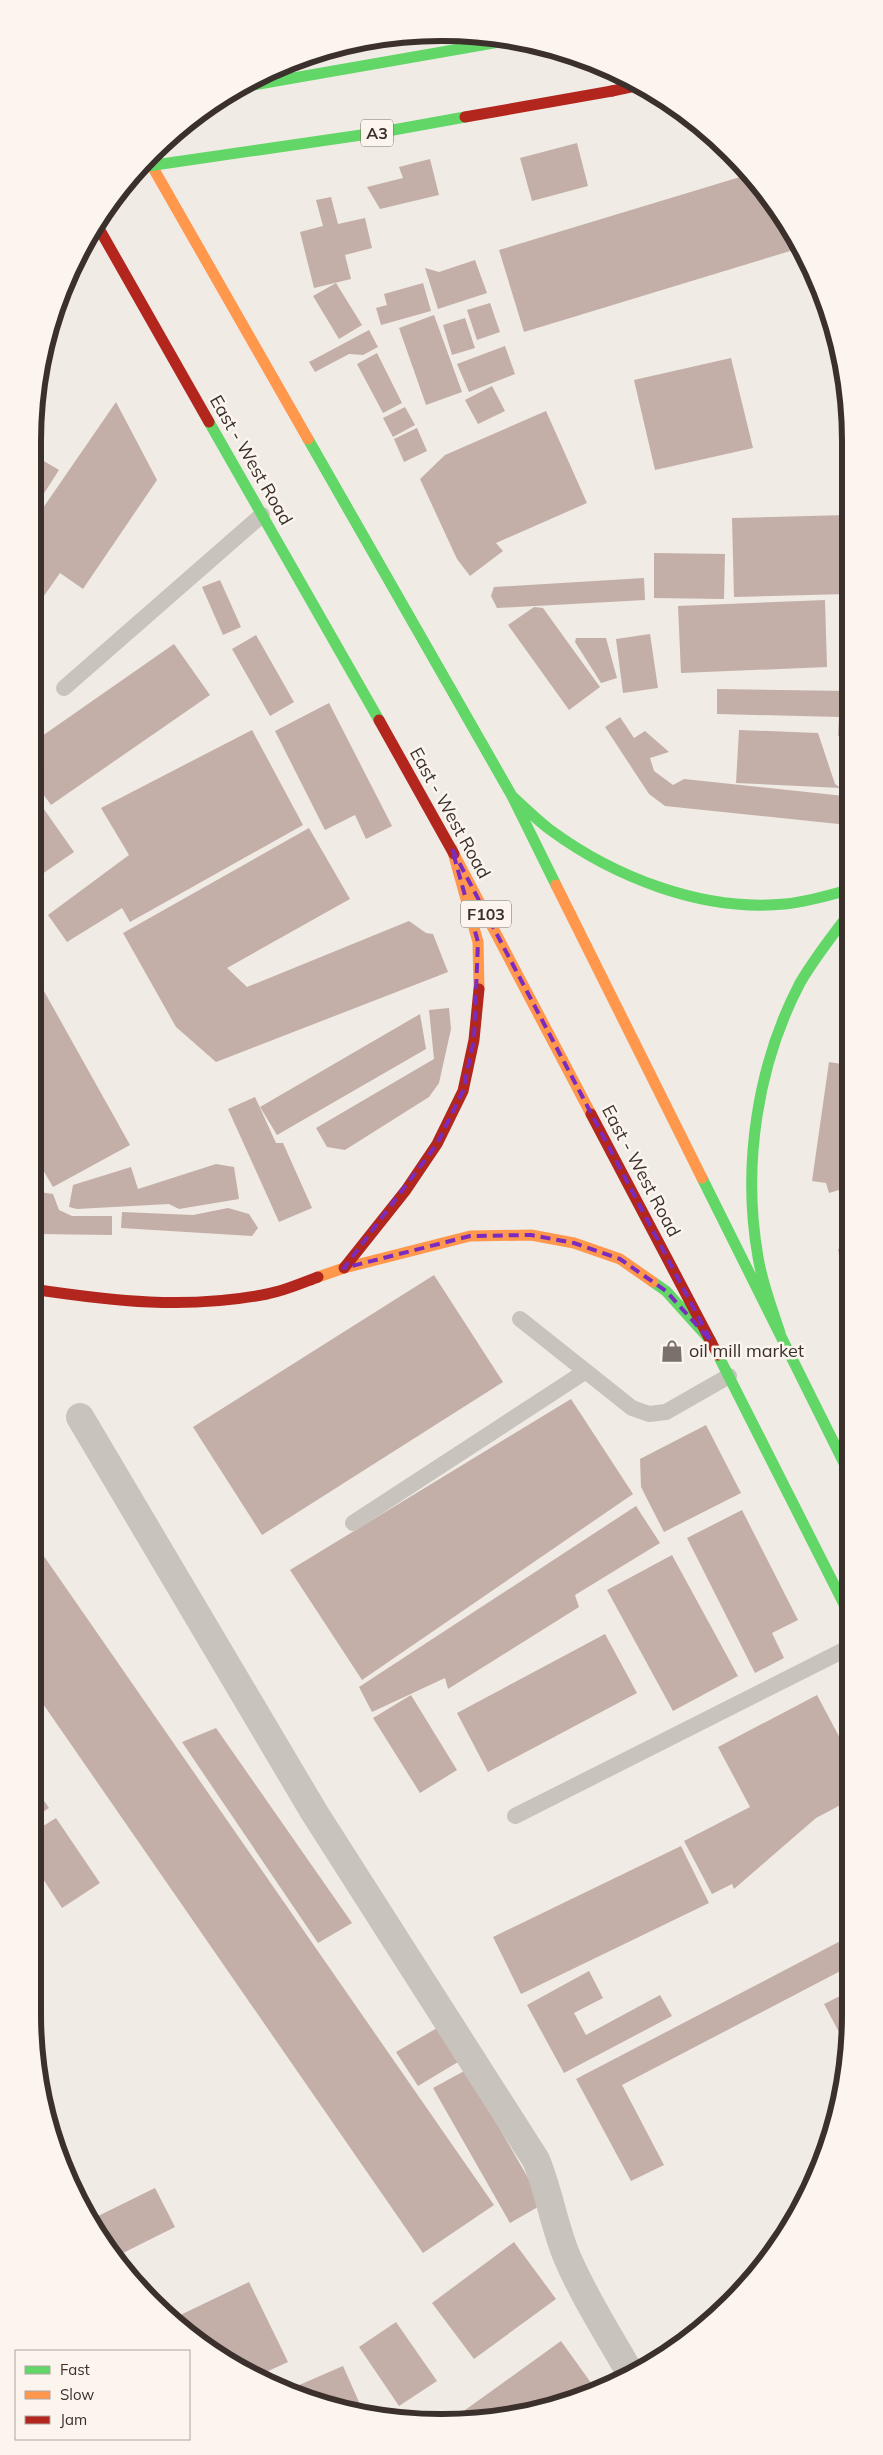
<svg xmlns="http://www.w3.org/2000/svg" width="883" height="2455" viewBox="0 0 883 2455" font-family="Mulish,sans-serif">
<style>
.building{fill:#c3afa7}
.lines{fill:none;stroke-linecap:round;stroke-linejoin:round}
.lane{stroke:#c9c3be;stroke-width:16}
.street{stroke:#c9c3be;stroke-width:28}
.fast{stroke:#63d668;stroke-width:11}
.slow{stroke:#ff974d;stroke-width:11}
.jam{stroke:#b3261e;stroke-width:11}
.fast-bridge{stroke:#63d668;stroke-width:11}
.jam-bridge{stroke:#b3261e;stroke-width:11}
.marked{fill:none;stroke:#7b2cbf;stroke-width:4;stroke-dasharray:10 6;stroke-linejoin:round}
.labels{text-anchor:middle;stroke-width:5;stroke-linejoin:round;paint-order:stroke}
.shield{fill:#fbf5ee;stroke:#756b66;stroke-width:1}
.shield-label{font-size:16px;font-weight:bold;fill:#3b302b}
.street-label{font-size:18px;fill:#3b302b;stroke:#fbf5ee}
.poi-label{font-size:18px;fill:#3b302b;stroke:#fbf5ee;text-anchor:start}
.rim{fill:none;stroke:#3b302b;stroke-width:6}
</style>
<rect width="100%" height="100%" fill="#f0ebe5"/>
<path class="building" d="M577 143 588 186 532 201 520 158Z
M430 159 439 195 380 209 367 187 403 178 399 167Z
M750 174 800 248 524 332 499 250Z
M331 197 338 224 365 218 372 248 345 255 351 279 314 288 300 232 323 226 316 200Z
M475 260 487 293 438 309 425 268 439 272Z
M336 283 362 325 339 339 313 296Z
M423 283 431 311 381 325 376 308 387 305 384 294Z
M490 303 500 332 477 340 467 310Z
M434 315 462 392 426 405 399 328Z
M465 318 475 348 452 355 443 325Z
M369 330 378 347 363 355 349 354 315 372 309 362Z
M505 346 515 374 469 392 457 364Z
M377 353 402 403 383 413 357 364Z
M731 358 753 448 655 470 634 380Z
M492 386 505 411 478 424 465 400Z
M116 402 157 480 83 589 60 573 32 613V524Z
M405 407 415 425 393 437 383 418Z
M546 411 587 503 496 543 503 551 470 576 457 559 420 479 445 455Z
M417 428 427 451 404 462 394 439Z
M32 454 59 470 32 512Z
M847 515V594L734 597 732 518Z
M654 553 725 554 724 599 654 598Z
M644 578 645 600 497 608 491 596 494 587Z
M220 580 241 627 223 635 202 587Z
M825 600 827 667 681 673 678 606Z
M534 607 543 608 600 687 569 710 508 625Z
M650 634 658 688 623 693 616 639Z
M256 635 294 702 270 716 232 649Z
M576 638H606L617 678 601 683 575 642Z
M174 644 210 695 51 805 32 779V743Z
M717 689 848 691V735L838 736 839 717 717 714Z
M329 703 392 826 366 839 355 815 325 830 275 731Z
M620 717 634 738 645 731 669 752 650 758 654 771 673 785 684 779 844 796 848 805V825L665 806 649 794 605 727Z
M252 730 303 825 130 922 122 908 67 942 48 915 129 855 101 808Z
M739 730 818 733 835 784 841 788 736 783Z
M39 802 74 852 32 881V806Z
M309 828 350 899 227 968 247 987 409 921 426 933 433 934 448 972 216 1062 176 1027 123 933Z
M35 975 130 1145 53 1187 32 1151V977Z
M449 1008 451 1029 439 1083 429 1097 345 1150 327 1147 316 1128 434 1059 429 1010Z
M420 1014 426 1049 277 1135 260 1107Z
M829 1062 848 1065 849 1187 829 1193 826 1183 812 1181Z
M255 1097 276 1143H283L312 1208 279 1222 228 1109Z
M216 1164 234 1167 239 1199 179 1209 169 1204 77 1209 69 1207 73 1185 131 1167 138 1189Z
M32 1191 53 1194 59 1210 72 1216H112V1235L36 1234 32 1227Z
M228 1208 249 1214 258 1228 252 1236 121 1228 122 1212 193 1215Z
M849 1244V1276L843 1279 838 1249Z
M434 1275 503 1382 262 1535 193 1427Z
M571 1399 633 1494 362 1680 290 1570Z
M706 1425 741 1493 664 1532 641 1487 640 1459Z
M636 1506 660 1543 575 1595 579 1607 448 1689 445 1678 372 1712 359 1687Z
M742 1510 798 1620 772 1633 784 1658 755 1673 687 1538Z
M32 1539 494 2205 423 2253 32 1688Z
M672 1555 738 1676 673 1711 607 1590Z
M605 1634 637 1693 488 1772 457 1713Z
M411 1695 457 1770 420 1793 373 1718Z
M817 1695 850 1757V1800L816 1818 734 1889 732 1884 712 1894 684 1841 750 1807 718 1747Z
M216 1728 352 1923 318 1943 182 1742Z
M32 1783 49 1808 32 1819Z
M56 1818 100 1883 62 1908 32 1862V1833Z
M681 1846 709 1903 521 1994 493 1937Z
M850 1936V1966L622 2085 664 2165 631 2181 576 2079Z
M589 1971 603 1998 574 2013 586 2035 660 1995 672 2016 564 2073 527 2005Z
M850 1991 849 2027 839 2032 824 2004Z
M437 2028 458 2062 418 2086 396 2052Z
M466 2070 543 2204 510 2223 433 2088Z
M155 2188 175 2227 117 2256 94 2218Z
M514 2242 556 2299 474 2359 432 2303Z
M249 2282 288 2362 255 2377 193 2338 172 2319Z
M396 2322 437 2381 399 2406 359 2347Z
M561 2341 594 2387 547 2409 468 2422 461 2413Z
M343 2366 363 2411 290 2389Z"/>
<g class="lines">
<path class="lane" d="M64 688 262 515
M520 1319 632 1408 649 1414 666 1412 729 1376
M353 1523 586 1371
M515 1816 850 1647"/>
<path class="street" d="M80 1417 314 1812 536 2160C549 2191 554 2226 567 2257 584 2297 608 2334 629 2371"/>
<path class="fast" d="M236 88 511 40
M209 422 379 720
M308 439 512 796 556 885
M512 796C524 807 536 819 549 829 614 877 702 912 785 904 806 902 827 896 848 890
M702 1178 849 1473
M653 1282 666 1291 711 1341
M780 1333C772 1308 762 1283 758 1257 742 1166 757 1065 800 983 814 959 831 937 848 915
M718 1355 850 1616"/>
<path class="slow" d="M148 159 308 439
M452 849 478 942 479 989
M454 854 591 1114
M556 885 702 1178
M318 1277 344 1268 470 1236 531 1235 574 1243 620 1259 653 1282"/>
<path class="jam" d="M612 91 640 85
M97 225 209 422
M379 720 454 854
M591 1114 718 1355
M344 1268 406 1190 437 1144 463 1091 474 1040 479 989
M32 1289C112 1301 187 1310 267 1294 284 1291 302 1283 318 1277"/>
<path class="fast-bridge" d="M141 167 382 132 465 117"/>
<path class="jam-bridge" d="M465 117 612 91"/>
</g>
<path class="marked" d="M452 849 711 1341 666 1291 620 1259 574 1243 531 1235 470 1236 344 1268 437 1144 463 1091 474 1040 478 942Z"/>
<defs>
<symbol id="shop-bare" viewBox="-9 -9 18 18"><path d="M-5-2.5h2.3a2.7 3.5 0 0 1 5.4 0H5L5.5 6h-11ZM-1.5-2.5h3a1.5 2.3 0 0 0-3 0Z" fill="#7a716c" stroke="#fbf5ee" stroke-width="2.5" paint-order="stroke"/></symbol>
</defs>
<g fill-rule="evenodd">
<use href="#shop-bare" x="656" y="1335" width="32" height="32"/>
</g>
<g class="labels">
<g class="shield">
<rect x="361" y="119.5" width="32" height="27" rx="4"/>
<rect x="461" y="900.5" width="50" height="27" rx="4"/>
</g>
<g class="shield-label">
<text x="377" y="139">A3</text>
<text x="486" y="920">F103</text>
</g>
<g class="street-label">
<text transform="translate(251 460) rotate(60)" y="6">East - West Road</text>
<text transform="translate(450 813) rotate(61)" y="6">East - West Road</text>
<text transform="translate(641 1171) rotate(62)" y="6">East - West Road</text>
</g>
<g class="poi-label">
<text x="689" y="1357">oil mill market</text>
</g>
</g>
<path d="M0 0H883V2455H0ZM441 41H442A400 400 0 0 1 842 441V2014A400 400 0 0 1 442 2414H441A400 400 0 0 1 41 2014V441A400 400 0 0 1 441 41Z" fill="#fbf5ee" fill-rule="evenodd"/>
<path class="rim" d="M441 41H442A400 400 0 0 1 842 441V2014A400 400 0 0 1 442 2414H441A400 400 0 0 1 41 2014V441A400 400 0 0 1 441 41Z"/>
<rect x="15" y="2350" width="175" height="90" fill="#fbf5ee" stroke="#aea6a0"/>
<rect x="25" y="2366" width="25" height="8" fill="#63d668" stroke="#aea6a0"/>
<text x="60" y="2375" font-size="15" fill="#3b302b">Fast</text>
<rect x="25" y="2391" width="25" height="8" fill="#ff974d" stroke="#aea6a0"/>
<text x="60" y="2400" font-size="15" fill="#3b302b">Slow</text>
<rect x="25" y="2416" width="25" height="8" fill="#b3261e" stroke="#aea6a0"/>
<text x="60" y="2425" font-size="15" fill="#3b302b">Jam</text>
</svg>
